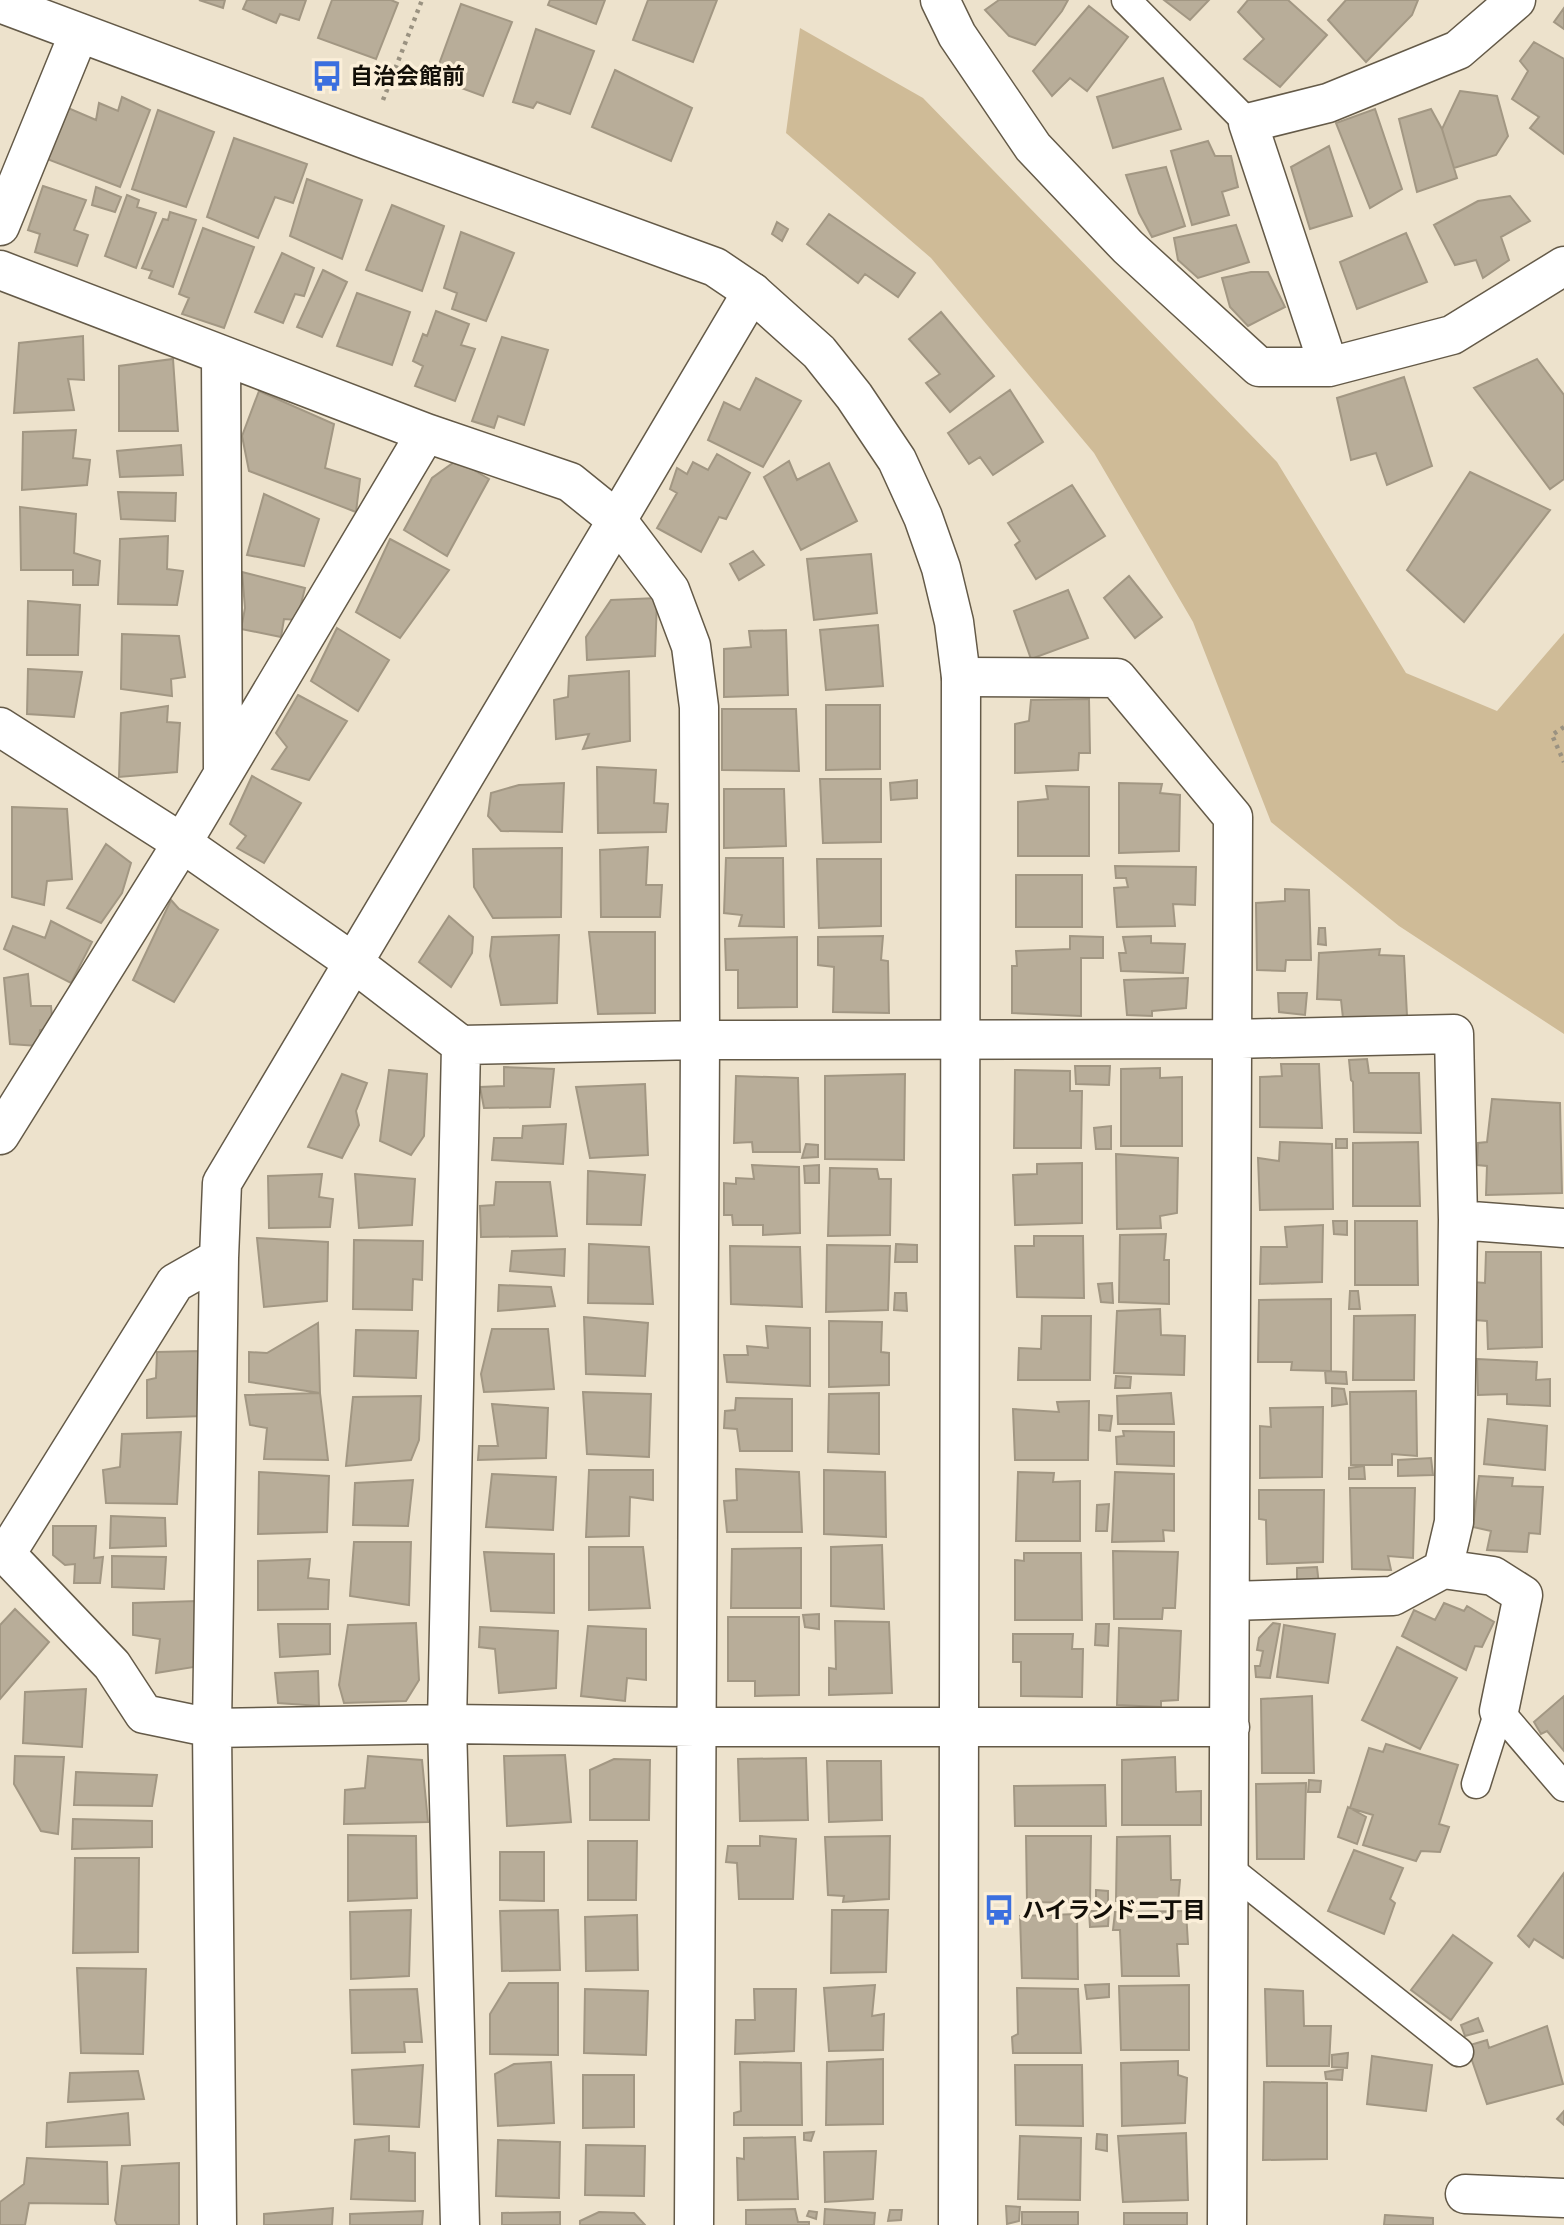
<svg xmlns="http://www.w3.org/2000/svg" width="1564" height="2225" viewBox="0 0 1564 2225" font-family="'Sofia Sans Condensed','Noto Sans JP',sans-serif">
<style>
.green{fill:#cfbb97}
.building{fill:#b8ad99;stroke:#a29783;stroke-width:2}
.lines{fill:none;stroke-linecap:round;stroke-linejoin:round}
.service-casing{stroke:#645a48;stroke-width:31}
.minor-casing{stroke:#645a48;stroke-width:41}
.tertiary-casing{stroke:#645a48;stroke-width:41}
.path{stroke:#9a9281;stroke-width:4.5;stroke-dasharray:3.5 5;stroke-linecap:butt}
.service{stroke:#fff;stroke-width:28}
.minor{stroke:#fff;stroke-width:38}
.tertiary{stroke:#fff;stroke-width:38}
.labels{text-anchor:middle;stroke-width:7;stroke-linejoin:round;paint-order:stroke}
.poi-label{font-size:23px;font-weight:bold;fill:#130f08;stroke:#fbefd9;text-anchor:start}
</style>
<rect width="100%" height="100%" fill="#ede2cc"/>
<path class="green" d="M800 28 923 98 1277 462 1406 673 1497 711 1564 633V1034L1399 926 1271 822 1193 622 1094 453 931 258 786 133Z"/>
<path class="building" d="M199 0H225L223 8Z
M247 0H306L299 20 280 14 276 23 243 9Z
M332 0H391L398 3 376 59 318 38Z
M550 0H605L596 24 548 5Z
M648 0H717L693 62 633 40Z
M999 0H1068L1062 11 1035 45 1009 36 985 10Z
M1164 0H1209L1190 20Z
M1248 0H1288L1327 35 1280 87 1244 59 1264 39 1238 12Z
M1346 0H1418L1412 15 1366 62 1328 20Z
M461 4 512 22 483 96 434 78Z
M1089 6 1128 37 1087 91 1070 78 1052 96 1033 71Z
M1564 8V29L1554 22Z
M536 29 594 51 570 114 537 102 533 108 513 102Z
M1534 42 1564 59V154L1530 128 1539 117 1512 99 1528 71 1520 61Z
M615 70 692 108 671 161 592 127Z
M1163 78 1181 129 1113 148 1097 97Z
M1460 91 1497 96 1508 136 1496 155 1454 168 1442 129Z
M122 97 150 110 120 187 47 159 66 107 96 120 99 103 118 111Z
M1375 109 1402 189 1370 208 1336 123Z
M1431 109 1442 129 1457 178 1417 192 1399 119Z
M158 110 214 132 186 207 132 189Z
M234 138 307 164 293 203 275 197 258 238 207 217Z
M1208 141 1215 156H1231L1238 187 1222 192 1229 215 1192 225 1171 151Z
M1329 146 1352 216 1310 229 1291 167Z
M1166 167 1185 226 1152 237 1139 213 1126 175Z
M307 179 362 200 342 259 290 236Z
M43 186 86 200 74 230 88 235 77 266 35 252 40 234 28 230Z
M96 187 121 197 115 212 92 205Z
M127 195 139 200 137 207 156 213 136 268 105 256Z
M1510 196 1530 221 1501 237 1509 260 1483 278 1476 260 1455 265 1434 225 1478 201Z
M392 205 444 226 422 291 366 270Z
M170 212 196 220 173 287 149 278 152 271 142 268 163 219 168 220Z
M829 214 915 273 898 297 865 274 858 283 807 244Z
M777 222 788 229 782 241 772 234Z
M1236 225 1249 262 1198 278 1178 260 1174 238Z
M203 228 254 247 224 328 182 314 189 298 179 294Z
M461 232 514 253 486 321 452 309 457 293 444 288Z
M1406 233 1427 282 1357 309 1340 262Z
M282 253 314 268 304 296 295 294 283 323 255 312Z
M323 270 347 282 322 337 297 327Z
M1251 272H1268L1285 307 1248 326 1230 307 1222 278Z
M357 293 410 312 392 365 337 346Z
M436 311 469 324 461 345 475 349 455 401 415 386 423 366 413 361 423 334 427 336Z
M941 312 994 376 950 412 926 383 940 374 909 339Z
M83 336 84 380 68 379 74 410 14 413 19 343Z
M502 337 548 350 524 425 498 416 494 428 472 421Z
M173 359 178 431H119V366Z
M1537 359 1564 395V479L1550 489 1474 388Z
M1404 377 1432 466 1387 485 1376 453 1351 460 1337 398Z
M756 378 801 401 763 467 708 440 724 402 740 410Z
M1010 390 1043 442 993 475 980 457 969 464 948 433Z
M259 391 334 424 325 468 360 479 356 512 249 471 242 436Z
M76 430 73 458 90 460 87 485 22 490 23 432Z
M181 445 183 475 120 477 117 451Z
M717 454 750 473 726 519 719 517 701 552 657 528 677 493 670 489 677 468 687 474 693 462 708 470Z
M457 460 489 479 447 556 404 530 432 478Z
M789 461 797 480 829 463 857 521 801 550 764 477Z
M1470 472 1550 510 1464 622 1407 570Z
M1072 485 1105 536 1036 579 1015 545 1020 541 1008 523Z
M118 492 176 493 175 521 121 519Z
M264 494 319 519 304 566 247 555Z
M20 507 76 514 74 553 100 561 98 585H73V570H21Z
M168 536 167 569 183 571 177 605 118 604 120 539Z
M390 539 449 570 400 638 356 612Z
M753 551 764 565 739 580 730 564Z
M871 554 877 613 814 620 807 559Z
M242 572 305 588 297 620 284 619 281 637 241 629 245 608Z
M1129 576 1162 617 1135 638 1104 598Z
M1068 590 1088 638 1031 659 1014 611Z
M657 598 655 656 587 660 586 637 611 600Z
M28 601 80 605 78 655H27Z
M878 625 883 686 826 690 820 630Z
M337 628 389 660 358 711 311 681Z
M786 630 788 695 724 697V649L751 647 749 631Z
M122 634 179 636 185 677 171 679 172 696 121 689Z
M28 669 82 672 74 717 27 714Z
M629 671 630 741 583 749 589 734 556 739 554 700 568 697 569 676Z
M298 695 347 721 309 780 272 769 287 747 276 733Z
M1089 699 1090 753H1079L1078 770 1015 773V724L1029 721 1031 700Z
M826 705H880V769L826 770Z
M168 706 167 722 180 723 177 772 119 777 121 713Z
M722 709H796L799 771 722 770Z
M597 767 656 770 654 803 668 804 666 832 598 833Z
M252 776 301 803 264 863 237 848 246 836 230 824Z
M820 779H881V842L823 843Z
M917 780V798L891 800 890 783Z
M564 783 562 832 501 831 488 816 491 793 519 785Z
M1119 783 1162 784 1160 793 1180 795 1179 851 1119 853Z
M1046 786 1089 787V856H1018V802L1048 799Z
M724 789H784L786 846 724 848Z
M12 807 67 809 72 879 47 881 44 905 12 897Z
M106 844 131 863 122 893 101 923 67 908Z
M648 847 646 885H662L660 917H601L600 850Z
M562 848 561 917 493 918 474 887 473 849Z
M726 858H783L784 927 739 926 742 915 724 913Z
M817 859H881V926L819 928Z
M1115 866 1196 867 1195 905 1173 904 1175 926 1117 927 1114 888 1128 887 1126 878H1116Z
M1016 875H1082V927H1016Z
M1285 889 1309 890 1311 960H1286L1285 971 1257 970 1256 903 1285 901Z
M171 900 179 909 218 930 174 1002 133 980Z
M449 916 473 937 472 953 451 987 419 962Z
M51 921 92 942 71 983 4 949 13 926 45 938Z
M1319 928H1325L1326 945 1318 944Z
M589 932H655V1013L598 1014Z
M559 935 557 1003 501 1005 490 956 492 937Z
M883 936 881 960 888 961 889 1013 833 1012 834 967 818 965V937Z
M1070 936 1103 937V958H1081V1016L1012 1013V966H1017L1016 951 1070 949Z
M1151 936V943L1185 944 1183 973 1121 971 1119 953H1126L1123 937Z
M797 937V1007L738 1008V970H726L725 939Z
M1380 949 1379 955 1404 956 1407 1016 1343 1018 1341 1000 1317 999 1319 953Z
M28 974 31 1006H51L53 1028 40 1030 38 1046 10 1044 4 978Z
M1188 978 1186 1008 1152 1011V1016L1127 1015 1124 980Z
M1278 993H1307L1305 1015 1279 1012Z
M1367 1059 1369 1073H1419L1421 1133 1354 1132 1353 1082 1351 1080 1349 1060Z
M1281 1064H1319L1322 1128 1260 1127V1077L1282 1076Z
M1075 1066H1110L1109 1085 1076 1084Z
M504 1067 554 1069 550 1107 484 1108 480 1087 504 1086Z
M1160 1068V1078L1182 1077V1146H1121V1069Z
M389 1070 427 1074 424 1136 411 1155 380 1141Z
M1015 1070 1070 1071V1091H1082L1081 1148H1014Z
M342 1074 367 1083 356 1111 359 1125 342 1158 308 1147Z
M905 1074 904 1160 825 1159V1076Z
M736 1076 798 1078 800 1152H753L752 1142 734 1143Z
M645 1084 648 1155 590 1158 576 1087Z
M1492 1099 1560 1103 1562 1193 1486 1195 1487 1166 1477 1165 1478 1143 1487 1142Z
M566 1124 563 1164 492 1160 494 1138H522L523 1126Z
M1111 1126V1149H1096L1094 1128Z
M1336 1139H1347V1148H1336Z
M1280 1142 1332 1144 1333 1209 1260 1210 1258 1158 1279 1161Z
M1418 1142 1420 1206H1353V1143Z
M806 1144 818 1145V1157L802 1158Z
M1116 1154 1178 1158 1177 1213 1160 1216 1161 1228 1117 1229Z
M1082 1163V1223L1015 1225 1013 1175 1037 1174V1164Z
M752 1165 799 1167 800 1233 763 1235V1225H733L732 1215H724V1183L736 1184V1178L754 1179Z
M819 1165V1183H805L804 1166Z
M830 1168 877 1169 879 1179H891L890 1235 828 1236Z
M588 1171 645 1175 641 1225 587 1224Z
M322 1174 319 1197 333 1199 330 1227 269 1228 268 1176Z
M355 1174 415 1179 412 1225 359 1228Z
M496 1182H550L557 1236 481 1237 480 1206 494 1205Z
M1333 1221H1347V1235L1334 1234Z
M1355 1221H1417L1418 1285H1355Z
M1323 1225 1322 1282 1260 1284 1261 1247H1287L1285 1227Z
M1166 1234 1164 1260H1169V1304L1119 1302 1120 1235Z
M1034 1236H1083L1084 1298 1017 1297 1015 1246H1034Z
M257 1238 328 1242 327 1301 264 1307Z
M354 1240 423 1241 422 1280 413 1279 412 1310 353 1309Z
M589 1244 649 1247 653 1304 588 1303Z
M896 1244 917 1245V1262H895Z
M827 1245 890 1246 888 1310 826 1312Z
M730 1246 800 1247 802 1307 731 1304Z
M565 1249 564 1276 510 1271 512 1251Z
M1486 1252H1541L1542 1347 1488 1349 1487 1321 1475 1320 1473 1282 1485 1283Z
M1112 1283 1113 1303 1101 1302 1098 1284Z
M499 1285 551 1287 555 1306 498 1311Z
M1350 1291H1358L1360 1309H1349Z
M895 1293H906L907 1311 894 1310Z
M1331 1299V1371L1291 1370 1292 1362H1258L1259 1300Z
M1160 1309 1161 1335 1185 1336 1184 1375 1114 1373 1117 1311Z
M1415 1315 1414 1380H1353L1354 1316Z
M1042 1316H1091L1090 1380H1018L1019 1348 1041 1349Z
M584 1317 648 1323 645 1376 586 1374Z
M829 1321 882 1322 881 1352 889 1353V1385L829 1387Z
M318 1323 320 1393 249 1382V1352L267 1353Z
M766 1326 810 1328V1386L727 1382 724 1355H748L747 1346 768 1348Z
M492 1329H548L554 1389 484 1392 481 1374Z
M356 1330 418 1331 416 1378 354 1376Z
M201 1351 203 1416 147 1418V1380L156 1378 157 1352Z
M1477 1359 1537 1362 1536 1380 1550 1379V1406L1507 1404V1394L1478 1395Z
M1325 1371 1346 1372 1347 1384 1326 1383Z
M1116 1376 1131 1377 1130 1388H1115Z
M1332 1388 1344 1389 1347 1404 1332 1406Z
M1416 1391 1417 1456 1392 1454V1465H1351L1350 1392Z
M583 1392 651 1394 649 1457 587 1454Z
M320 1393 328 1460 264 1459 267 1428 250 1425 245 1395Z
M879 1393V1454L828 1452 829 1394Z
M1171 1393 1174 1424H1118L1117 1396Z
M421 1396 419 1440 411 1460 346 1466 353 1397Z
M736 1398 792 1399V1451H740L737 1429 724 1428 725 1411 735 1410Z
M1089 1401 1088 1460H1015L1013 1409 1059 1412 1057 1402Z
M492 1404 548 1408 546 1458 478 1460 479 1446H498Z
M1323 1407 1322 1477 1260 1478V1426L1271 1427 1270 1408Z
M1099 1415 1112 1416 1110 1431 1099 1430Z
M1488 1419 1547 1426 1545 1470 1484 1464Z
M1123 1431 1174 1432V1466L1117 1464 1116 1437 1124 1436Z
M181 1432 177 1504 106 1503 103 1470 120 1467 122 1434Z
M1431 1458 1433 1475 1398 1476V1460Z
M1364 1466 1365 1479H1349V1468Z
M736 1469 799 1472 802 1532H727L724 1501 737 1500Z
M589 1470H653V1500L630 1497 629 1536 586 1537Z
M824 1470 885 1472 886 1537 824 1534Z
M259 1472 329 1476 327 1532 258 1534Z
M1018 1472 1054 1473 1053 1482 1080 1481V1541H1016Z
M1115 1472 1174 1474V1531L1163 1530 1164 1541 1112 1542Z
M492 1474 556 1477 553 1530 486 1527Z
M1479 1476 1513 1478 1512 1486 1543 1487 1540 1534 1529 1533 1527 1552 1487 1550 1491 1531 1473 1527Z
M413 1480 408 1526 353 1525 355 1483Z
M1350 1488H1415L1413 1558 1388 1556 1391 1570 1352 1569Z
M1259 1490H1324L1323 1562 1267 1564 1266 1520 1259 1519Z
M1109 1504 1107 1531H1096L1097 1505Z
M111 1516 165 1518 166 1546 110 1548Z
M53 1526H96L94 1558 103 1557 100 1583H74L75 1564 65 1565 53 1555Z
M354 1542H411L409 1605 350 1596Z
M882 1545 884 1609 831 1606V1547Z
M589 1547H643L650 1608 589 1610Z
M801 1548V1608H731L732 1549Z
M1113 1551 1178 1552 1175 1608H1163L1162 1619H1114Z
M484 1552 554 1554V1613L491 1611Z
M1024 1553H1081L1082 1620H1015V1560L1024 1561Z
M112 1556 166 1557 164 1589 112 1587Z
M310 1559 308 1578 329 1580 328 1609 258 1610V1561Z
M1317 1567 1319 1585H1297V1568Z
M197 1601 194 1667 156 1673 160 1639 133 1635V1603Z
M1444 1603 1464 1611 1467 1606 1494 1622 1482 1647 1475 1646 1466 1670 1402 1636 1414 1610 1435 1620Z
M15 1609 49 1642 0 1699V1625Z
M819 1614V1629L805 1627 803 1615Z
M728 1617H799V1695L755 1696V1681H728Z
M835 1621 889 1622 892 1693 829 1695V1668L836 1669Z
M416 1623 419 1680 406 1701 344 1703 339 1685 348 1625Z
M1273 1623 1280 1624 1270 1678 1256 1677 1255 1666H1260L1263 1651 1257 1650 1259 1638Z
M278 1624H330V1654L280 1657Z
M1096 1624H1109L1108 1646 1095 1645Z
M1284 1625 1335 1634 1328 1683 1277 1677Z
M588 1626 646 1629V1680L627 1678 625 1701 581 1696Z
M480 1627 558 1631 556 1688 499 1693 495 1649 479 1647Z
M1119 1628 1181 1631 1178 1700 1161 1701V1707L1117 1705Z
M1013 1634H1073L1072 1649H1083L1082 1697 1021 1696V1662H1013Z
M1397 1647 1457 1678 1420 1749 1362 1720Z
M318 1671 319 1706 278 1703 275 1673Z
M86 1689 82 1747 23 1743 25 1692Z
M1312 1696 1314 1773H1262L1261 1699Z
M1564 1696V1751L1547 1731 1541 1734 1534 1722Z
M1386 1744 1458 1765 1439 1824 1449 1827 1440 1852 1421 1851 1416 1861 1363 1845 1373 1815 1350 1808 1369 1748 1383 1752Z
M565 1755 571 1822 507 1826 504 1756Z
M15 1756 64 1757 58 1834 41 1831 14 1784Z
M368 1756 422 1760 428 1822 344 1824 345 1790 365 1788Z
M1175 1757 1176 1792 1201 1791V1825H1122V1760Z
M806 1758 808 1820 740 1821 738 1759Z
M614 1759 650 1760 649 1820H590V1770Z
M827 1761H881L882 1820 829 1822Z
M76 1772 157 1775 152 1806 74 1805Z
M1309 1780 1321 1781 1320 1792H1308Z
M1306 1783 1304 1859H1257L1256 1784Z
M1105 1785 1106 1826H1015L1014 1786Z
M1348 1807 1366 1817 1357 1844 1338 1837Z
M73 1819 152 1821V1847L72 1849Z
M348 1835 416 1836 417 1898 348 1901Z
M760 1836 796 1839 793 1899H739L737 1863 726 1862 728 1846H760Z
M890 1836 889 1899 843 1902 844 1896 828 1895 825 1837Z
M1026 1836H1091L1090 1903 1027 1902Z
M1170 1836 1171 1880H1180L1178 1903 1116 1901 1117 1837Z
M588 1841H637L636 1900H588Z
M1354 1850 1403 1868 1390 1899 1395 1903 1384 1934 1328 1911Z
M500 1852H544V1901L500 1900Z
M75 1858H139L138 1952 73 1953Z
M1564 1873V1956L1563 1958 1534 1939 1529 1947 1518 1936Z
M1096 1890 1108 1891V1904L1096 1903Z
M411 1910 409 1976 351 1979 350 1912Z
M558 1910 560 1970 502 1971 500 1911Z
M832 1910H888L886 1972 831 1973Z
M1089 1911H1109L1108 1926 1090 1927Z
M1186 1911 1188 1944H1177L1179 1976H1122L1120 1930H1113L1115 1912Z
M1077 1914 1078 1979 1022 1978 1020 1916Z
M637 1915 638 1970 586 1971 585 1917Z
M1453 1935 1492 1963 1451 2020 1411 1990Z
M77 1968 146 1969 143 2054 81 2053Z
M509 1983H558V2055L490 2054V2014Z
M1109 1984V1997L1087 1999 1085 1985Z
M875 1985 872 2016 884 2014 883 2050 829 2051 824 1988Z
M1189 1985V2050H1121L1119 1986Z
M1017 1988 1078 1989 1081 2053H1013L1012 2037 1018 2034Z
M417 1989 422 2042H404L405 2052 352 2053 350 1990Z
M585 1989 648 1991 646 2055 584 2053Z
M754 1989H796L794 2051 735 2054 736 2020H755Z
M1265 1989 1303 1991 1304 2026H1331L1329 2066H1267Z
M1478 2018 1483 2031 1465 2036 1461 2025Z
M1547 2026 1563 2084 1487 2104 1467 2046 1487 2040 1489 2048Z
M1348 2053 1347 2068 1332 2067V2055Z
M1372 2056 1432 2065 1426 2111 1367 2104Z
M883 2059V2124L826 2125 827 2062Z
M1178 2061V2075L1187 2078 1185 2123 1122 2126 1121 2063Z
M551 2062 554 2123 498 2126 495 2074 514 2064Z
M740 2062 801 2063 802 2125H734V2113L741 2111Z
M423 2065 419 2127 354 2124 352 2070Z
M1015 2065H1082L1083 2126 1016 2125Z
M1343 2069 1342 2080 1326 2079 1325 2072Z
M138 2071 144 2099 68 2102 70 2073Z
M583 2075H634V2127L583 2128Z
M1264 2082 1327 2083V2159L1263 2160Z
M1564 2111V2125L1557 2119Z
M128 2113 130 2145 46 2147 47 2123Z
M814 2132 811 2141 804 2140V2133Z
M1186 2133 1188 2200 1123 2202 1118 2136Z
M1097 2134 1107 2135V2151L1096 2149Z
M389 2136V2151L415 2153V2201L351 2199 355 2140Z
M1020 2136 1081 2138 1080 2200 1018 2199Z
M795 2137 798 2199 738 2200 737 2158 744 2159V2138Z
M498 2140 560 2142 559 2198 496 2196Z
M586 2145 645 2146 644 2196 585 2195Z
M876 2151 873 2199 825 2202 824 2152Z
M27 2158 107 2162 108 2204 29 2203 25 2225H0V2202L24 2184Z
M179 2163V2225H117L115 2220 122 2166Z
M1006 2206 1020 2207 1019 2221 1007 2224Z
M333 2208 332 2225H264V2214Z
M795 2209 798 2222H809V2225H746V2210Z
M825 2209 875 2213 874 2225H824Z
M890 2210H902L901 2220 888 2221Z
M423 2211 422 2225H350V2214Z
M809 2211 817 2212 816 2219 807 2216Z
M560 2212V2225H502V2213Z
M599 2212 634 2213 645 2225H580V2221Z
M1022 2212H1078V2225H1022Z
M1124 2213H1187V2225H1124Z
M1385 2215 1433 2218V2225H1384Z"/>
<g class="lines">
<defs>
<path id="service" d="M1126 0 1248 123
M1499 1711 1564 1787
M1476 1784 1499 1711
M1229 1869 1459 2052"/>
<path id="minor" d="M940 0 957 35 1033 147 1128 247 1259 367H1329L1452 335 1564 266
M0 226 79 33
M0 270 426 433 570 482 617 520 752 292
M221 355 223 773
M1329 367 1248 123 1328 103 1458 50 1516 0
M961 677 1117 678 1233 817 1227 2225
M0 727 182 843 354 963 461 1045 700 1040 1232 1039 1454 1034 1458 1220 1454 1522 1443 1569 1393 1596 1230 1601
M0 1135 182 843 426 433
M1458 1220 1564 1228
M0 1551 6 1554 175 1283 219 1258 222 1183 617 520 670 590 691 646 699 707 700 1040 694 2225
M6 1554 112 1665 144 1714 212 1728 447 1724 695 1727H1230
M1443 1569 1493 1576 1523 1595 1499 1711
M1465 2194 1564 2198
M217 2225 212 1728 219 1258
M460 2225 447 1724 461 1045"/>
<path id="tertiary" d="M0 3 367 140 715 267 752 292 819 352 854 396 897 460 923 517 941 568 954 622 961 677 958 2225"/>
</defs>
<use href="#service" class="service-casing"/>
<use href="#minor" class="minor-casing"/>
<use href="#tertiary" class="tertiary-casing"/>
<path class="path" d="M383 100 422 0
M1564 727 1552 735 1564 762"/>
<use href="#service" class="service"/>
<use href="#minor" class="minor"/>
<use href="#tertiary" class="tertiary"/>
</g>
<defs>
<symbol id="bus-bare" viewBox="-9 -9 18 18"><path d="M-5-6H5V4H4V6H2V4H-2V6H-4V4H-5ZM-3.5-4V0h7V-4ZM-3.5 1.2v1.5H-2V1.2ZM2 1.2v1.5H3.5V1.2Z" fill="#3b6fdf" stroke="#fbefd9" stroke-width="2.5" paint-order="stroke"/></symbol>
</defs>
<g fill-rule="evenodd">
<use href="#bus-bare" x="305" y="54" width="44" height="44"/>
<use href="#bus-bare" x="977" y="1888" width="44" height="44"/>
</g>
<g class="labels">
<g class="poi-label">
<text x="350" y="84">自治会館前</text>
<text x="1022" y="1918">ハイランド二丁目</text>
</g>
</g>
</svg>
